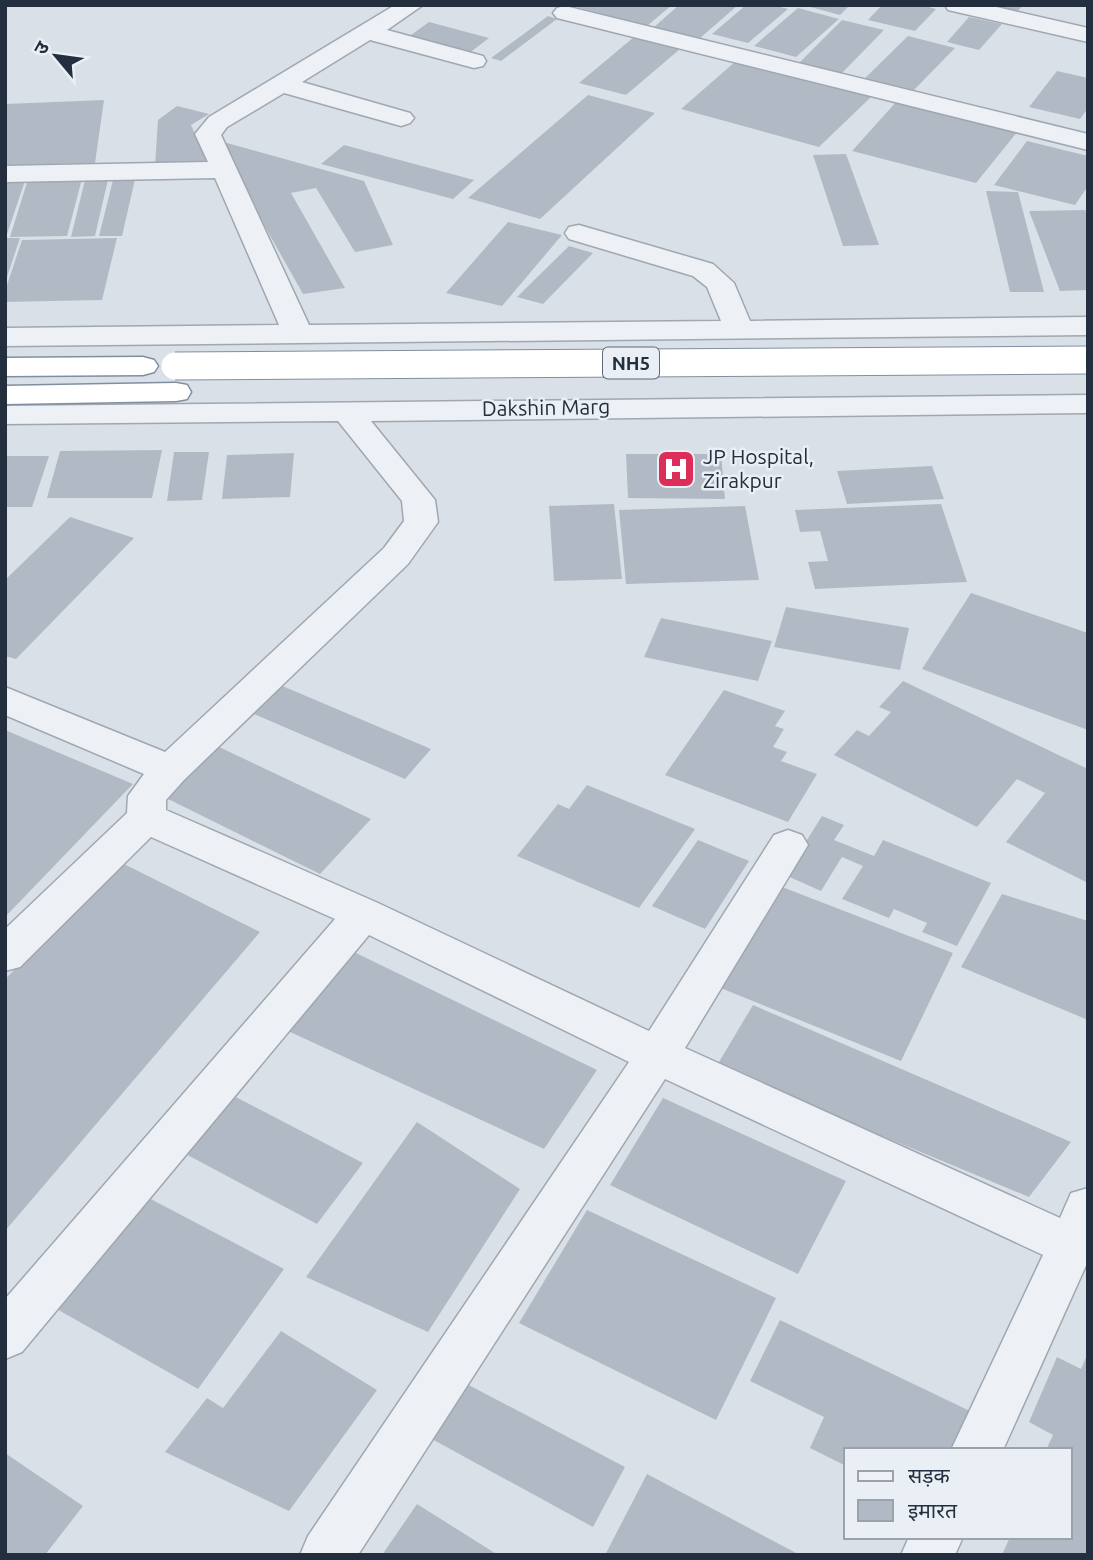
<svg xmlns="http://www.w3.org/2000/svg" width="1093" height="1560" viewBox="0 0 1093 1560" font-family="Ubuntu,'Noto Sans Devanagari',sans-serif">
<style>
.building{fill:#b1bac4}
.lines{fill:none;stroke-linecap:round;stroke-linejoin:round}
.minor-casing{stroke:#9fa7b1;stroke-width:3}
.highway-casing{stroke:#808f9f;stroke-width:3}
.minor{fill:#edf0f5;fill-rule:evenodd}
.highway{fill:#fff;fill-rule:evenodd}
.highway-bridge-casing{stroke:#808f9f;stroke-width:29;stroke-linecap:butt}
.highway-bridge{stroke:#fff;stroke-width:27}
.labels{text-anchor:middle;stroke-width:5;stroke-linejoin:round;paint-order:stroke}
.shield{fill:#e9eff5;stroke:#5e6975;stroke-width:2}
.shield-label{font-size:19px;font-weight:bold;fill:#232f3e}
.street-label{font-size:21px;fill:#232f3e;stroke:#e9eff5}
.poi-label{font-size:21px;fill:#232f3e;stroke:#e9eff5;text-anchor:start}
</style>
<rect width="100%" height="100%" fill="#dae0e7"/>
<path class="building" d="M569 5H672L647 26Z
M679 5H738L699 39 653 28Z
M746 5H773L788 9 748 43 712 34Z
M803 5H850L840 15Z
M882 5H921L936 9 915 31 868 20Z
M987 5H1023L1016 13Z
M798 8 839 19 796 57 754 46Z
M548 16 557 19 501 61 491 58Z
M969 17 1002 24 979 50 947 42Z
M842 20 884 30 841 74 798 64Z
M429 22 489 38 468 54 407 38Z
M908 36 955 48 911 93 862 81Z
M634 37 680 49 626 95 579 83Z
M736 61 871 97 819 147 681 109Z
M1057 71 1088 78V108L1080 119 1029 107Z
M588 95 655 113 540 219 468 198Z
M104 100 95 163 5 165V104Z
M897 101 1018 131 976 183 852 151Z
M177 106 209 114 191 125 208 163 155 166 158 120Z
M216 140 364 181 393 245 355 252 316 188 291 193 345 288 303 294Z
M1027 141 1088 156V186L1075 205 994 185Z
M344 145 474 180 453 199 321 164Z
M846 154 879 245 843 246 813 155Z
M83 175 67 236 10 237 29 176Z
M109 175 95 236 71 237 86 176Z
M136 175 122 236H99L114 176Z
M5 178H26L6 237H5Z
M986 191 1018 192 1044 292H1010Z
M1085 210 1088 217V290L1060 291 1029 211Z
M508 222 562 235 502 306 446 293Z
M5 238H20L6 280H5Z
M117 238 102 300 5 302V291L22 240Z
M569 246 593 253 543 304 517 297Z
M162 450 152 498H47L60 451Z
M174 452H209L202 500 167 501Z
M294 453 290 497 222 499 227 455Z
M626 454H721L725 499 628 498Z
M6 456H49L32 507H5Z
M932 466 944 499 847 504 837 471Z
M614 504 622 579 554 581 549 506Z
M941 504 967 582 815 589 808 562 828 561 820 531 800 532 795 510Z
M745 506 759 580 626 584 619 510Z
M70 517 134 538 16 659 5 656V580Z
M971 593 1088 633V730L922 669Z
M786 607 909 628 900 670 774 647Z
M661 618 772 641 758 681 644 657Z
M903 681 1088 769V883L1006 842 1045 793 1017 779 977 827 834 755 857 730 869 736 891 712 879 707Z
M273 682 431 749 405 779 245 710Z
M724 690 785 711 775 726 784 729 773 747 787 752 781 761 817 774 788 822 665 775Z
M5 730 133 784 5 917Z
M215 745 371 819 320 874 162 796Z
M587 785 695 829 639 908 517 856 558 804 569 809Z
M822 816 844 825 834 840 874 856 883 840 991 883 957 946 922 932 927 923 894 909 889 918 842 899 863 866 842 857 821 891 785 875Z
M698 840 749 861 705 929 652 906Z
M124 864 260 932 5 1231V979Z
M777 885 953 953 901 1061 718 987Z
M1002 894 1088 921V1020L961 967Z
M354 952 597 1070 544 1149 288 1031Z
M753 1005 1071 1142 1029 1197 716 1067Z
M228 1093 363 1163 317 1224 180 1151Z
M663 1098 846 1181 798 1274 610 1185Z
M417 1122 520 1189 428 1332 306 1277Z
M145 1196 284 1269 198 1389 55 1308Z
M587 1210 776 1298 716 1420 519 1323Z
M780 1320 972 1412 957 1450H846V1466L810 1448 824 1417 750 1381Z
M281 1331 377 1390 289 1511 165 1452 207 1398 223 1408Z
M1088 1353V1555H1002L1010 1537H1070V1450H1046L1053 1435 1029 1422 1057 1357 1081 1369Z
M465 1383 625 1467 593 1527 430 1438Z
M5 1453 83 1506 45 1555H5Z
M647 1474 800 1555H605Z
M417 1504 498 1555H382Z"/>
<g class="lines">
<defs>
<path id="minor" d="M395 5H423L387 30 483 56 486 61 483 66 474 68 370 40 302 82 410 113 414 118 410 123 401 126 284 93 227 127 221 135 309 325 721 321 707 287 693 276 569 239 565 233 569 227 579 225 713 264 734 283 750 321 1088 317V335L5 346V328L279 325 215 178 5 182V166L208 162 195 134 209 117Z
M945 5H988L1088 28V42L948 10Z
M565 6 1088 134V150L557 18 553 13 557 8Z
M1088 395V413L371 421 435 500 438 522 408 564 184 780 166 800V810L378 903 649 1031 774 835 788 830 802 835 808 845 685 1048 1060 1218 1071 1193 1088 1188V1261L1003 1450H951L1043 1255 665 1079 358 1555H300L308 1536 629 1062 369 935 22 1352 5 1359V1299L335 919 151 837 20 967 5 971V929L127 813 128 796 144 774 5 715V687L165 752 384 548 404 521 402 501 338 421 5 424V406Z
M909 1537H963L955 1555H901Z"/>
<path id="highway" d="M143 357 154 360 158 366 154 372 143 375 5 376V358Z
M176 383 187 385 191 392 187 399 176 401 5 404V386Z"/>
</defs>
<use href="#minor" class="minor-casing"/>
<use href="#highway" class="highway-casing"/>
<use href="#minor" class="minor"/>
<use href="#highway" class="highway"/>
<defs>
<path id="highway-bridge" d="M175 366 1088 360"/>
</defs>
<use href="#highway-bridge" class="highway-bridge-casing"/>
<use href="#highway-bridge" class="highway-bridge"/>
</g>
<defs>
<symbol id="hospital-square" viewBox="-11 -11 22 22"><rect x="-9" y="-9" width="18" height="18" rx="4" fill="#dc2e58" stroke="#e9eff5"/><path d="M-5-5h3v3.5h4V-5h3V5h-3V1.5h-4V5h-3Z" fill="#fff"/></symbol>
</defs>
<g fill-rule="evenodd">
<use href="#hospital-square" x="654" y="447" width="44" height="44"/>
</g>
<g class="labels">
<rect class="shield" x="603" y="347.5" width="56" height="31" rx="5"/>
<g class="shield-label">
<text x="631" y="370">NH5</text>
</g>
<g class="street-label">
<text transform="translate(546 408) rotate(-1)" y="7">Dakshin Marg</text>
</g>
<g class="poi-label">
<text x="703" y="464">JP Hospital,<tspan x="703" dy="24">Zirakpur</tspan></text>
</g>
</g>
<rect width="1093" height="1560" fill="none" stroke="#232f3e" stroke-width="14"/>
<rect x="844" y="1448" width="228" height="91" fill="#e9eff5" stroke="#9aa2ac" stroke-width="2"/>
<rect x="858" y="1471" width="35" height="10" fill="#edf0f5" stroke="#9aa2ac" stroke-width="2"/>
<text x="908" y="1483" font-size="21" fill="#232f3e">सड़क</text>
<rect x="858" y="1500" width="35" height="21" fill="#b1bac4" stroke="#9aa2ac" stroke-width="2"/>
<text x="908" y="1518" font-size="21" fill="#232f3e">इमारत</text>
<g transform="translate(56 56) rotate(299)" stroke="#e9eff5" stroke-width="5" paint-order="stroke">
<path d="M0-5L12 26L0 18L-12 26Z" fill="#232f3e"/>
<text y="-10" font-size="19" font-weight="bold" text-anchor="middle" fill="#232f3e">उ</text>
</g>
</svg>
